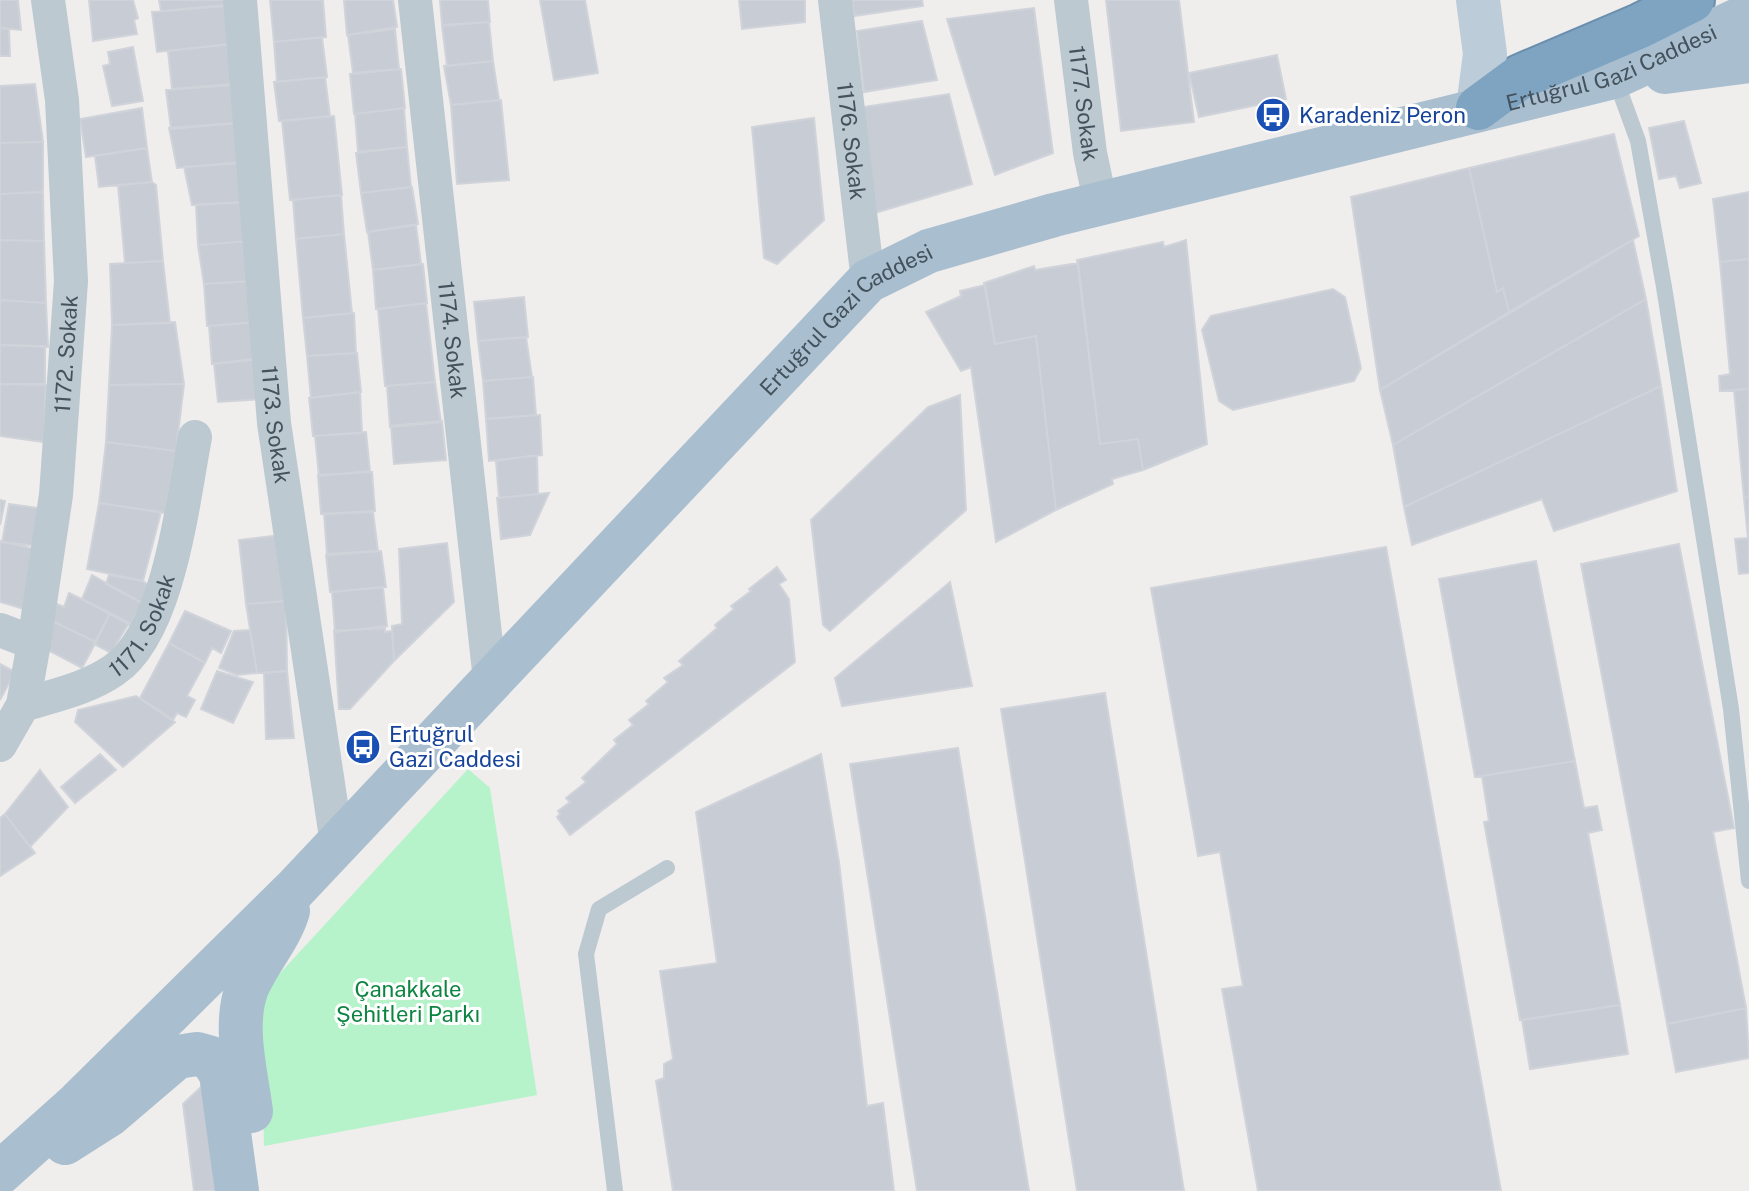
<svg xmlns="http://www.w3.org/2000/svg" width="1749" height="1191" viewBox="0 0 1749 1191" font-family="'Public Sans',sans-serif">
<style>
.green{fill:#b6f3ca}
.building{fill:#c8ccd4;stroke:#d0d4da;stroke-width:2}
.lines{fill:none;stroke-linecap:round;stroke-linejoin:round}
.highway-casing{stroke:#6a8fae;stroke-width:48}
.lane{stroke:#bcc9d1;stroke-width:16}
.street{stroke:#bcc9d1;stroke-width:34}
.secondary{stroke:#bdccd9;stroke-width:44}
.primary{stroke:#a9bfcf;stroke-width:44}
.highway{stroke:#7fa4c2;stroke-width:44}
.labels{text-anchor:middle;stroke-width:6;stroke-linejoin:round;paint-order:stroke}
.street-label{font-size:22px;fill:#43525c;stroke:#fff}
.transit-label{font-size:22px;fill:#164399;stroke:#fff;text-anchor:start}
.park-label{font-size:22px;fill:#0d8541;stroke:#fff}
</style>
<rect width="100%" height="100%" fill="#f0eded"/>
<path class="green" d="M468 769 490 788 537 1095 264 1146 260 995Z"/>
<path class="building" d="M0 0H18L21 30 0 28Z
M89 0H133L138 18 134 20 137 34 93 41Z
M159 0H225L226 5 161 11Z
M270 0H323L326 37 274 42Z
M344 0H393L397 27 347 35Z
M440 0H488L490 22 442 25Z
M540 0H585L598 73 554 80Z
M739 0H805V22L742 29Z
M852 0H922L923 6 854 16Z
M1106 0H1179L1194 122 1121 131Z
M225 6 229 44 157 52 152 12Z
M1034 8 1053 153 995 175 947 19Z
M922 21 937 80 864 92 857 31Z
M489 22 493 61 447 66 442 26Z
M0 28 9 29 10 56H0Z
M395 29 399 69 353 73 348 35Z
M322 37 327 77 277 82 274 42Z
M232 44 235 84 172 89 168 51Z
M133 47 143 101 112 106 103 66 110 64 108 52Z
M1277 55 1286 99 1199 117 1189 73Z
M493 61 499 100 451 105 444 66Z
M401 69 405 108 354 114 350 74Z
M325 77 330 116 279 121 274 82Z
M35 84 43 142 0 143V86Z
M232 85 236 123 171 129 166 90Z
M949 94 972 184 875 213 863 107Z
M501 100 509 180 457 184 451 105Z
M142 108 147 148 86 157 80 119Z
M404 108 407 147 358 152 355 114Z
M334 116 342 195 290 200 282 121Z
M814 118 824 220 777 264 764 258 752 127Z
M1684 121 1701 183 1680 188 1676 176 1659 179 1649 128Z
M238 123 243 162 177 168 169 128Z
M1614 134 1639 236 1509 312 1503 288 1497 292 1469 168Z
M43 142V192L0 194V143Z
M407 147 411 187 361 193 356 153Z
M147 148 152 182 99 187 95 156Z
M241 163 245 202 192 205 184 167Z
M1469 168 1497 292 1503 288 1509 312 1380 390 1351 197Z
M152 182 156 185 163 261 125 263 118 185Z
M412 187 418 224 367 232 361 193Z
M43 192 44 241 0 240V194Z
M1749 192V259L1720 262 1713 199Z
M341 195 344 234 296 239 293 200Z
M247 202 250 241 198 245 196 205Z
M416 225 421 264 373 270 368 232Z
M344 234 352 313 303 318 296 239Z
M0 240 44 241 46 303 0 300Z
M1186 240 1207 444 1143 470 1138 439 1100 444 1077 260 1163 242 1164 247Z
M1633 240 1646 299 1393 445 1380 390Z
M250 241 254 281 204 284 198 245Z
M1749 259V389L1720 391 1719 376 1730 374 1720 262Z
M163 261 170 323 112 325 110 264Z
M1078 263 1100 444 1138 439 1143 470 1112 479 1113 484 1056 510 1036 336 995 344 984 283 1034 266 1035 270Z
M423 264 427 303 376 309 373 270Z
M256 281 259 322 207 326 204 284Z
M985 285 995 344 1036 336 1056 510 996 542 971 367 961 371 926 312 961 296 960 291Z
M1333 289 1345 297 1361 368 1354 381 1233 410 1219 401 1202 330 1211 316Z
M524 297 528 337 478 341 474 302Z
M1646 299 1661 386 1404 507 1393 445Z
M0 300 46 303 48 347 0 345Z
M426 303 435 382 385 386 378 309Z
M354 313 356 353 307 356 303 318Z
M175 322 184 384 109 385 112 325Z
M259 322 262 358 212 364 209 326Z
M526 337 532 377 483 381 478 341Z
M0 345 45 346V384H0Z
M357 353 361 392 311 398 307 356Z
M261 359 264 399 218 402 214 364Z
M533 377 536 415 486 419 483 381Z
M435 382 441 422 390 427 387 386Z
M0 384 46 385 44 442 0 436Z
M184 384 176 451 106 442 109 385Z
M1661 386 1677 491 1554 531 1542 499 1412 545 1404 507Z
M1749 389V497L1744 498 1734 390Z
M360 392 362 433 313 436 309 398Z
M960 395 966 510 830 631 823 625 811 520 928 407Z
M540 415 542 455 489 461 486 419Z
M442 421 446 460 394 464 391 426Z
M366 432 370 471 319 476 315 436Z
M106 442 176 451 165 513 99 503Z
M530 456H537L538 494 499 498 496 461Z
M372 472 375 511 321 514 318 475Z
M549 493 530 535 501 539 497 498Z
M1749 497V573L1739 574 1735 539 1748 538 1744 498Z
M0 500 5 501 0 525Z
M99 503 161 512 143 581 87 569Z
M9 504 46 509 38 546 2 542Z
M373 512 378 551 327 554 324 514Z
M280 535 286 601 246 604 239 540Z
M0 541 35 549 24 609 0 602Z
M447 543 454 602 394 661 392 626 402 624 399 549Z
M1679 544 1734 828 1713 832 1746 1008 1667 1024 1581 564Z
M1386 547 1501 1191H1258L1222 989 1243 986 1220 852 1198 856 1151 588Z
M381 551 386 587 330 592 326 555Z
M1536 561 1575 761 1475 777 1439 579Z
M777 567 786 580 779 584 789 599 795 662 570 835 557 817 560 814 558 811 570 802 566 798 586 782 582 778 617 744 614 740 633 725 629 720 649 704 646 701 668 682 664 678 683 665 679 661 717 628 715 625 734 609 731 606 751 591 749 589Z
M92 575 142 603 130 625 82 599Z
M109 575 143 581 149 586 142 603 106 584Z
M950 582 972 686 842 706 835 678Z
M383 587 387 626 335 632 332 592Z
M69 593 110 613 96 642 50 620 57 604 64 607Z
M286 601 287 671 257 673 246 604Z
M185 611 231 631 221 653 212 648 205 663 169 643Z
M110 613 129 623 111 653 94 644Z
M50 620 96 642 82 668 42 647Z
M385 628V632L392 631 394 661 350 709H339L334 631Z
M250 630 257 673 237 675 219 668 234 631Z
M169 643 205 663 187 696 195 700 186 717 177 713 173 720 140 698Z
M0 664 15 672 0 700Z
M217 671 253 682 233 723 201 709Z
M287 671 294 738 266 739 264 673Z
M1105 693 1184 1191H1077L1001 709Z
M136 696 175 722 123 767 75 722 78 710Z
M958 748 1029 1191H917L850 764Z
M100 754 116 770 75 803 61 787Z
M821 754 839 862 867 1106 883 1103 894 1191H673L656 1081 664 1078V1064L673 1059 660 971 717 963 696 812Z
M1575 761 1584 808 1597 806 1602 830 1588 833 1620 1005 1520 1020 1484 822 1489 821 1482 776Z
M40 770 68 807 30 847 5 814Z
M5 814 35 853 0 876V818Z
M1620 1005 1628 1054 1530 1069 1522 1020Z
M1746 1008 1749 1058 1676 1072 1667 1024Z
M203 1085 217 1191H194L183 1104Z"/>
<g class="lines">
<defs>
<path id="highway" d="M1478 108 1520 77 1640 26 1692 0"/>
</defs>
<use href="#highway" class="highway-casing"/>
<path class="lane" d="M1615 78 1638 141 1664 287 1731 709 1749 881
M615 1191 586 954 599 909 667 868"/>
<g class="street">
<path id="s1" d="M240 0 274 423 337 844"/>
<path id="s2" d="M415 0 490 680"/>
<path id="s3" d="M835 0 868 281"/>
<path id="s4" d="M1071 0 1090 153 1101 205"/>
<path d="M0 630 34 643"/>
<path id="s5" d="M23 705C52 696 89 688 114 670 169 633 183 500 195 437"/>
<path id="s6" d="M0 745 23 705 34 643 56 495 71 281 62 100 48 0"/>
</g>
<path class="secondary" d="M1478 0 1485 54 1478 108"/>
<g class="primary">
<path d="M1665 72 1749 61"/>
<path d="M251 1111C246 1073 233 1025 247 988 258 961 279 940 288 911"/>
<path d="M65 1143 109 1115 177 1057 197 1054 211 1058 221 1074 237 1191"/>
<path id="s7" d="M0 1173 78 1103 294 890 868 281 929 251 1054 215 1614 77 1749 15"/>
</g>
<use href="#highway" class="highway"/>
</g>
<defs>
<symbol id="bus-disc" viewBox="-11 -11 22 22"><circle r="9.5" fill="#1a4fb4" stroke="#fff"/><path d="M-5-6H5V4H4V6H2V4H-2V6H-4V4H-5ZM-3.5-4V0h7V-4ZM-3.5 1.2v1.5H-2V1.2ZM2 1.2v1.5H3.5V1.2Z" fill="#fff"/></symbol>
</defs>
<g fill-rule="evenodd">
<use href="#bus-disc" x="1253" y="95" width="40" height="40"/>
<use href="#bus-disc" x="343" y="727" width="40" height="40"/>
</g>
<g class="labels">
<g class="street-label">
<text dy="8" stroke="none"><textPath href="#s7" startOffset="2020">Ertuğrul Gazi Caddesi</textPath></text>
<text dy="8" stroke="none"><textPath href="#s4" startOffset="104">1177. Sokak</textPath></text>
<text dy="8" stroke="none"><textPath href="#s3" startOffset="142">1176. Sokak</textPath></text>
<text dy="8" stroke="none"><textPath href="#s7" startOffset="1204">Ertuğrul Gazi Caddesi</textPath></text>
<text dy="8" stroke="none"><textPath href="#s2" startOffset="342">1174. Sokak</textPath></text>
<text dy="8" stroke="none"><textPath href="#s6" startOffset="400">1172. Sokak</textPath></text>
<text dy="8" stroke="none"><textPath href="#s1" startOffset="426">1173. Sokak</textPath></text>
<text dy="8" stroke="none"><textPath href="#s5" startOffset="152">1171. Sokak</textPath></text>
</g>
<g class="transit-label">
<text x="1299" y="123">Karadeniz Peron</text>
<text x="389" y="742">Ertuğrul<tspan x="389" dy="25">Gazi Caddesi</tspan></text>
</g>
<g class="park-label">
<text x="408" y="997">Çanakkale<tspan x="408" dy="25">Şehitleri Parkı</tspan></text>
</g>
</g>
</svg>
